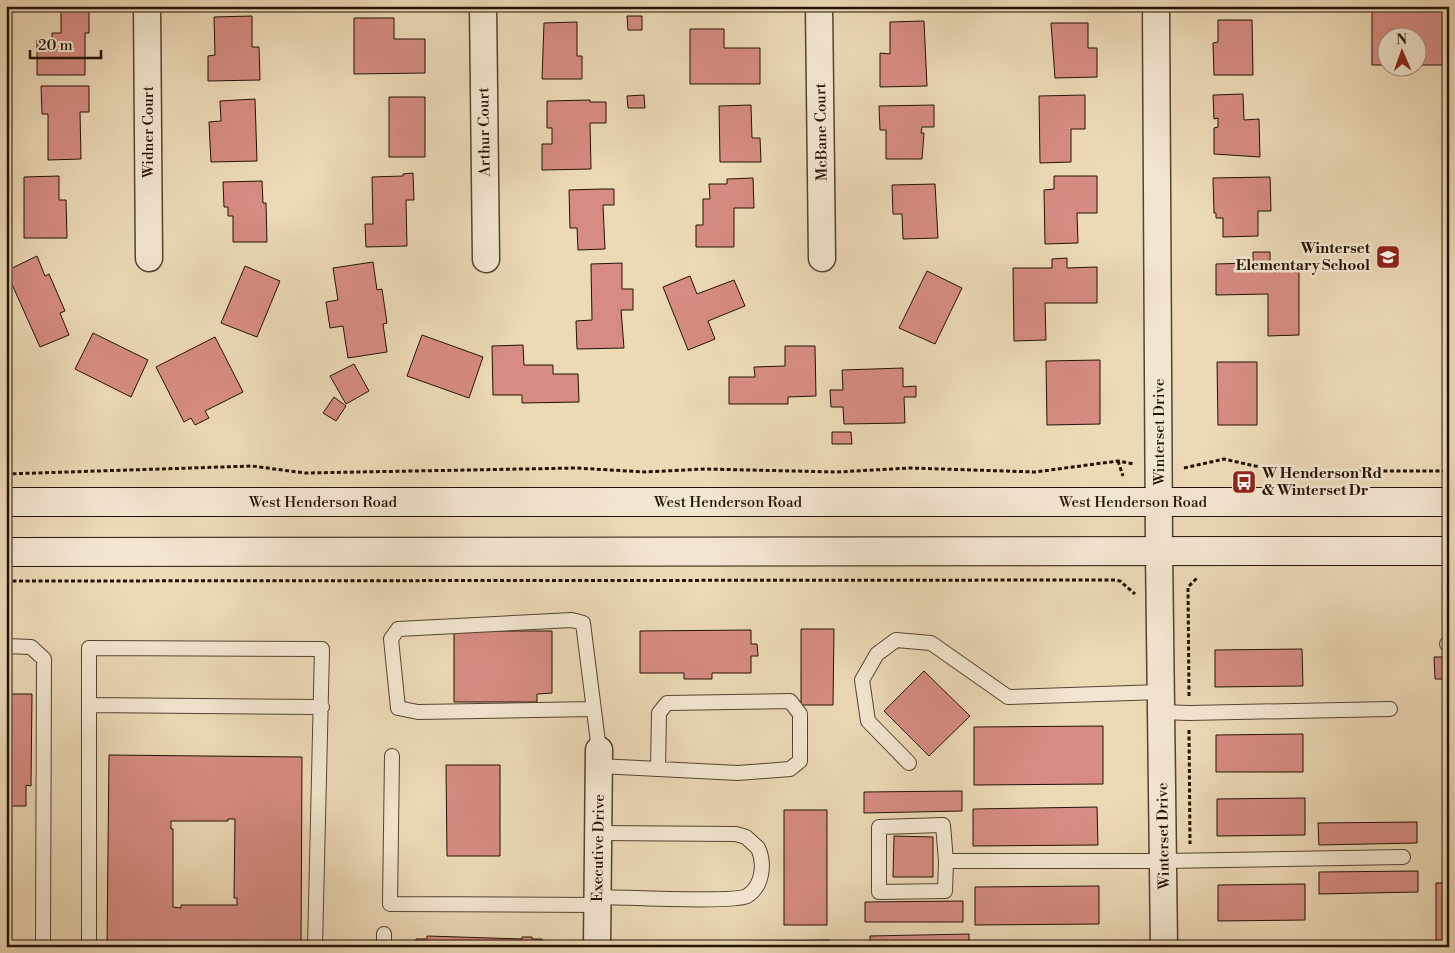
<svg xmlns="http://www.w3.org/2000/svg" width="1455" height="953" viewBox="0 0 1455 953" font-family="'Libre Bodoni',serif">
<style>
.building{fill:#d68c82;stroke:#231305;fill-rule:evenodd}
.lines{fill:none;stroke-linecap:round;stroke-linejoin:round}
.service-casing{stroke:#554431;stroke-width:16}
.minor-casing{stroke:#554431;stroke-width:29}
.secondary-casing{stroke:#231305;stroke-width:30}
.path{stroke:#231305;stroke-width:3;stroke-dasharray:4 2.5;stroke-linecap:butt}
.service{stroke:#f3e6d0;stroke-width:14}
.minor{stroke:#f3e6d0;stroke-width:26}
.secondary{stroke:#f3e6d0;stroke-width:28}
.labels{text-anchor:middle;stroke-width:5;stroke-linejoin:round;paint-order:stroke}
.street-label{font-size:15px;fill:#231305;stroke:#f3e6d0}
.poi-label{font-size:15px;font-weight:bold;fill:#231305;stroke:#f3e6d0;text-anchor:end}
</style>
<rect width="100%" height="100%" fill="#ecd9b6"/>
<filter id="stains"><feTurbulence type="fractalNoise" baseFrequency=".004" numOctaves="4"/><feColorMatrix values="0 0 0 0 .2 0 0 0 0 .09 0 0 0 0 .02 0 0 0 .5 -.17"/></filter>
<radialGradient id="worn" r=".72"><stop offset=".6" stop-color="#630" stop-opacity="0"/><stop offset="1" stop-color="#630" stop-opacity=".3"/></radialGradient>
<path class="building" d="M1023 6H1074V7H1023Z
M1372 6H1449V65H1418V38H1388V65H1372Z
M61 11H89V33H85V75H37V40H52V33H61Z
M252 16V47H259L260 80 208 81V56L215 55 214 17Z
M627 16H642V30H628Z
M354 18H394V39H425V73L354 74Z
M1218 20H1252L1253 75H1214L1213 43 1218 42Z
M924 21 927 86 880 87V53L890 54V22Z
M577 22V56H582V79H542L544 23Z
M1051 23H1088V48H1097V77L1055 78Z
M690 29H724V48H760V84H690Z
M41 86H89V112H80L81 159 48 160V114H42Z
M1243 94 1244 120 1259 119 1260 157 1214 154V128L1218 127V118L1214 119 1213 95Z
M644 95 645 108H628L627 96Z
M1085 95V129H1071V162L1040 163 1039 96Z
M389 97H425V157H389Z
M255 99 257 161 211 162 209 122 221 121 220 101Z
M590 100V102H606V123H590L591 169 542 170V144H552V128H547V101Z
M751 105 752 138H760L761 162H720L719 106Z
M934 105V127H922L921 133H924L922 159H886V130H880L879 106Z
M413 173 414 200H406L407 246 366 247 365 224H373L372 177 403 176V174Z
M59 176V200H66L67 238H24V177Z
M1054 176H1097V213H1077L1078 243 1045 244 1044 190 1054 189Z
M1270 177 1271 211H1258V236L1223 237V218H1216V213H1214L1213 178Z
M753 178 754 208H734V247H696V225H703V199H710L709 184H727V179Z
M262 181 263 203H266L267 242H233V216H228V207H224L223 182Z
M935 184 938 238 903 239 902 214H893L892 185Z
M602 189H614V205H603L605 249 578 250 577 228H570L569 190Z
M1253 252H1270V264L1299 263V335L1268 336V294L1216 295V264L1253 263Z
M37 256 45 276 49 274 65 311 60 313 69 335 40 347 6 271Z
M1067 258V268L1097 267V303H1045L1046 340 1014 341 1013 268H1052V259Z
M373 262 377 290 382 289 387 323 383 324 387 352 348 358 343 326 330 328 326 302 338 300 333 268Z
M622 263V289H633V310H621L624 348 577 349 576 321 592 320 591 264Z
M245 266 280 281 257 337 221 323Z
M927 271 962 288 935 344 899 328Z
M690 276 697 294 734 280 745 306 708 321 715 339 688 350 663 287Z
M93 333 148 360 131 397 75 369Z
M422 335 483 357 469 398 407 376Z
M215 337 243 392 205 411 209 418 195 425 191 418 184 422 156 367Z
M523 345 524 365H553V374H578L579 402 522 403V395H493L492 346Z
M785 346H815L816 396 788 397V404H729V377H755L754 367 785 366Z
M1100 360V424L1047 425 1046 361Z
M1217 362H1257V425H1218Z
M354 364 369 391 346 404 330 376Z
M903 368V387L916 386V397H904L905 423 844 424 843 407H831L830 390H843L842 370Z
M334 397 346 406 336 421 323 413Z
M832 432H851L852 444H832Z
M801 629H834L833 705H801Z
M751 630V644H757L758 656H751V673H712V679H684V673H640V631Z
M454 631H552V693L537 694V702H454Z
M1302 649 1303 686 1215 687V650Z
M1434 657H1449V679H1435Z
M924 671 970 716 929 756 884 711Z
M6 694H32L31 786 26 785V806H6Z
M1103 726V784L974 785V727Z
M1303 734V772H1216V735Z
M109 755 302 757 301 947H107ZM228 819H235L234 898H237V905H181V908L173 907V829H171V821H228Z
M446 765H500V856H447Z
M962 791V811L864 813V792Z
M1305 798V835L1217 836V799Z
M1097 807 1098 845 973 846V809Z
M784 810H827V925H784Z
M1417 822V843L1319 845 1318 823Z
M894 836 933 837V877H893Z
M1418 871V892L1319 894V872Z
M1436 883H1449V947H1436Z
M1305 884V920L1218 921V885Z
M1099 886V924L975 925V887Z
M963 901V922H865V902Z
M969 934V947H870V936Z
M427 936 522 939V937H532V939H542V947H416V939H427Z
M829 940 830 947H649V943Z
M1307 943V947H1221V945Z"/>
<g class="lines">
<defs>
<path id="service" d="M1447 644H1449
M6 646 31 647 44 659 43 947
M89 705 322 707
M594 709 418 712 398 708 391 639 398 629 572 620 583 623 599 750
M1161 712 1189 713 1390 709
M392 756 390 904 597 905
M909 763 868 721 862 680 877 654 896 640 931 643 1008 697 1161 692
M599 766 738 773 790 769 800 761V714L790 701 667 703 659 713 658 769
M946 861 943 825 879 827V892L945 891 946 861H1163L1403 857
M597 897C620 897 734 903 747 896 763 886 765 863 758 848L746 837 736 834 598 833
M384 934V947
M89 947V648L322 649 315 947"/>
<path id="minor" d="M147 6 149 258
M483 6 486 259
M819 6 822 258
M1156 6 1159 551 1164 947
M597 947 599 750"/>
<path id="secondary" d="M6 502H1449
M6 552 1449 551"/>
</defs>
<use href="#service" class="service-casing"/>
<use href="#minor" class="minor-casing"/>
<use href="#secondary" class="secondary-casing"/>
<path class="path" d="M1118 461 1123 476
M1184 468 1224 459 1255 466 1300 471H1449
M6 474 252 466 305 473 577 468 645 472 705 469 837 472 910 468 1035 472 1118 461 1134 464
M6 581 1115 580 1120 581 1135 594
M1189 696 1188 587 1198 577
M1189 730 1190 844"/>
<use href="#service" class="service"/>
<use href="#minor" class="minor"/>
<use href="#secondary" class="secondary"/>
</g>
<defs>
<symbol id="school-square" viewBox="-11 -11 22 22"><rect x="-9" y="-9" width="18" height="18" rx="4" fill="#8f2418" stroke="#f3e6d0"/><path d="M0-5L7-2L0 1L-7-2ZM-4 1L0 2.5L4 1V4Q0 6-4 4Z" fill="#fff"/></symbol>
<symbol id="bus-square" viewBox="-11 -11 22 22"><rect x="-9" y="-9" width="18" height="18" rx="4" fill="#8f2418" stroke="#f3e6d0"/><path d="M-5-6H5V4H4V6H2V4H-2V6H-4V4H-5ZM-3.5-4V0h7V-4ZM-3.5 1.2v1.5H-2V1.2ZM2 1.2v1.5H3.5V1.2Z" fill="#fff"/></symbol>
</defs>
<g fill-rule="evenodd">
<use href="#school-square" x="1374" y="243" width="28" height="28"/>
<use href="#bus-square" x="1230" y="468" width="28" height="28"/>
</g>
<g class="labels">
<g class="street-label">
<text transform="translate(148 132) rotate(-90)" y="5">Widner Court</text>
<text transform="translate(484 132) rotate(-91)" y="5">Arthur Court</text>
<text transform="translate(821 132) rotate(-91)" y="5">McBane Court</text>
<text transform="translate(1159 432) rotate(-90)" y="5">Winterset Drive</text>
<text x="323" y="507">West Henderson Road</text>
<text x="728" y="507">West Henderson Road</text>
<text x="1133" y="507">West Henderson Road</text>
<text transform="translate(1163 836) rotate(-91)" y="5">Winterset Drive</text>
<text transform="translate(598 848) rotate(-89)" y="5">Executive Drive</text>
</g>
<g class="poi-label">
<text x="1370" y="253">Winterset<tspan x="1370" dy="17">Elementary School</tspan></text>
<text x="1262" y="478" text-anchor="start">W Henderson Rd<tspan x="1262" dy="17">&amp; Winterset Dr</tspan></text>
</g>
</g>
<rect width="1455" height="953" fill="none" stroke="#ecd9b6" stroke-width="25"/>
<rect x="8" y="8" width="1440" height="938" fill="none" stroke="#231305" stroke-width="2.5"/>
<rect x="12" y="12" width="1430" height="928" fill="none" stroke="#231305"/>
<g transform="translate(1402 52) rotate(358)"><circle r="24" fill="#f3e6d0" stroke="#a0927f"/>
<path d="M0-4L9 19L0 12L-9 19Z" fill="#8f2418"/>
<text y="-8" font-size="14" font-weight="bold" text-anchor="middle" fill="#231305">N</text>
</g>
<path d="M30 50v8h71v-8" fill="none" stroke="#231305" stroke-width="2.5"/>
<text x="38" y="50" font-size="15" fill="#231305" stroke="#f3e6d0" stroke-width="4" paint-order="stroke">20 m</text>
<rect width="100%" height="100%" filter="url(#stains)"/>
<rect width="100%" height="100%" fill="url(#worn)"/>
</svg>
